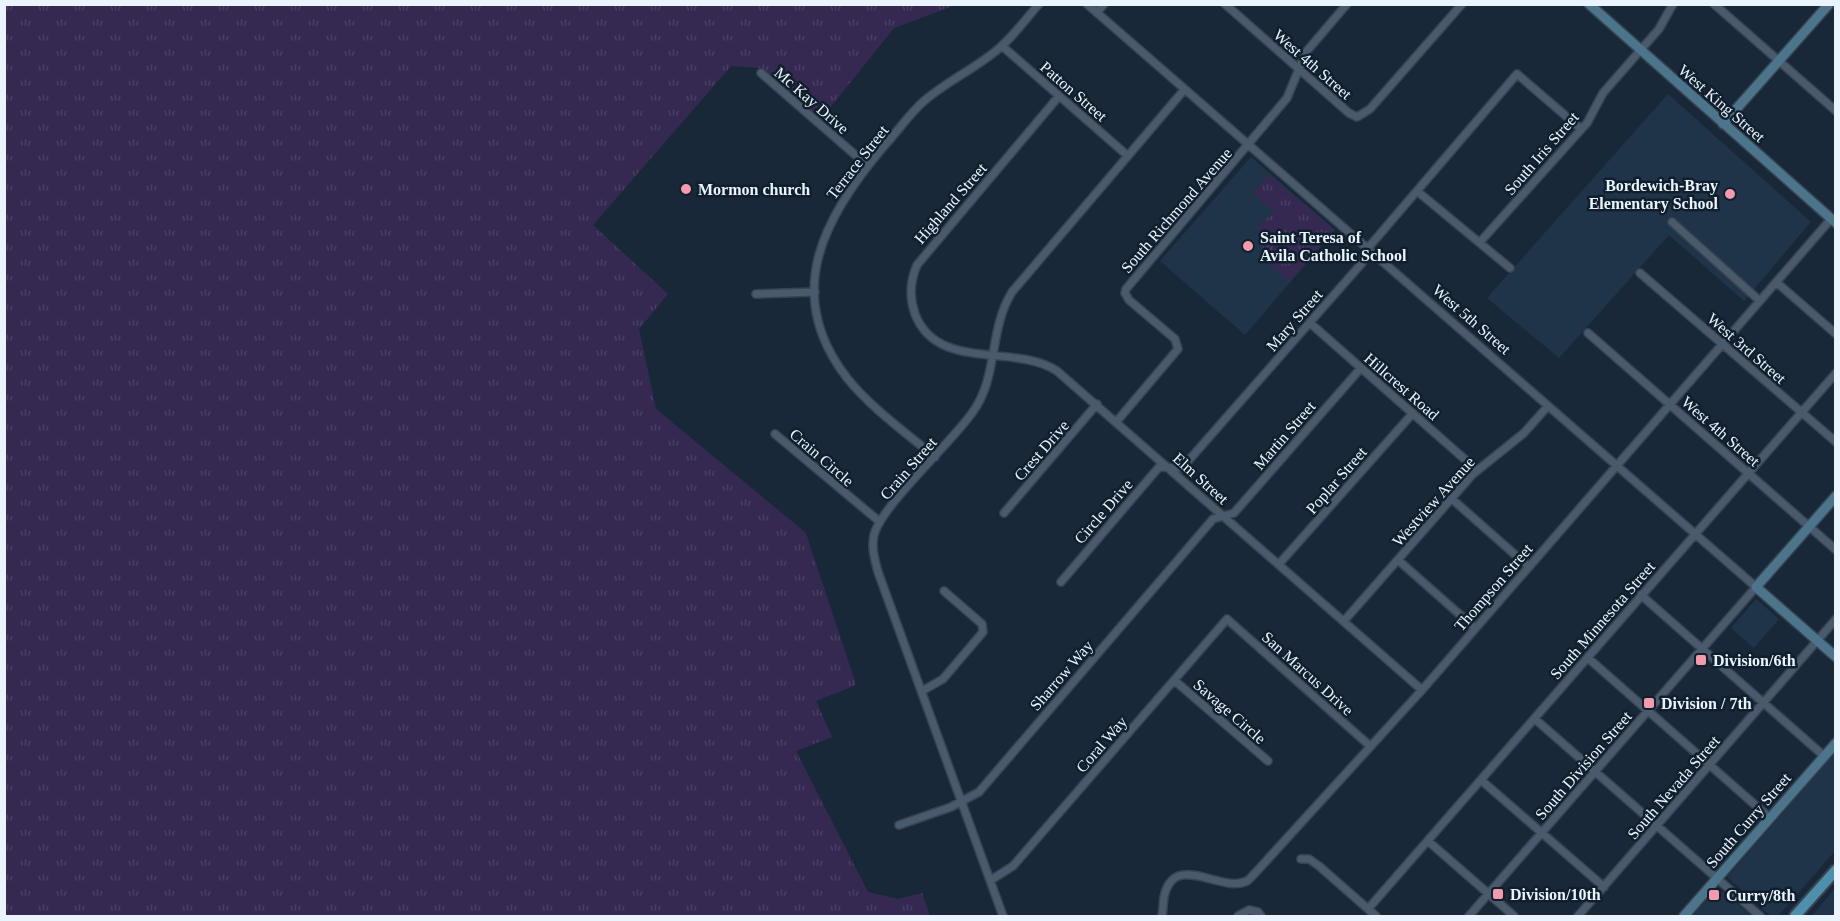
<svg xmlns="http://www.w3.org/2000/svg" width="1840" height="921" viewBox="0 0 1840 921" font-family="Georgia,serif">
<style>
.built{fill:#203449}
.grass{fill:url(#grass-tufts)}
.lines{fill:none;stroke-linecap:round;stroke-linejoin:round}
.street-casing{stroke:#374350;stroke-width:10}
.secondary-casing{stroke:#374350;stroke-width:12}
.primary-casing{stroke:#374350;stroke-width:14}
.street{stroke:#495a6c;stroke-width:7}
.secondary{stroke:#4c758c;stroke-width:9}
.primary{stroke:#4e8fad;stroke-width:10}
.poi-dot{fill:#f39aac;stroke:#101f2e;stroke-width:2}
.labels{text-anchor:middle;stroke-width:5;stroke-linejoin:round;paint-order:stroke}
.street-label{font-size:16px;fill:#eaf4ff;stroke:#101f2e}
.poi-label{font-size:16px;font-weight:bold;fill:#eaf4ff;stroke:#101f2e;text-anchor:start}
</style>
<defs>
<pattern id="grass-tufts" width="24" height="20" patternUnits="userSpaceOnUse" patternTransform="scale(1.5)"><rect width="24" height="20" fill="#352951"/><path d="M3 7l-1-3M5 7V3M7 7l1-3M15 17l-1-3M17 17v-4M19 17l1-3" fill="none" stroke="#493e62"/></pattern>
</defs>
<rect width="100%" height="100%" fill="#192838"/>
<path class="built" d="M1668 94 1811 222 1744 301 1669 235 1559 358 1487 298Z
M1251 157 1335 230 1245 335 1160 261Z
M1756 599 1779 619 1754 648 1731 628Z
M1835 753V851L1778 916H1771L1727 877Z
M1835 888V916H1812Z
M1719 890 1723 892 1752 916H1692L1714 892Z"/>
<path class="grass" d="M5 4 955 5 894 28 821 119 762 68 731 66 593 225 668 294 639 329 656 409 806 533 856 685 816 701 832 737 796 751 868 892 898 899 922 893 930 916H5Z
M1269 175 1333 229 1290 281 1266 260 1258 229 1273 211 1253 194Z"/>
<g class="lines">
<defs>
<path id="street" d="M1087 4 1756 587 1469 916
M1225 4 1349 113 1357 117 1370 109 1462 4
M1714 4 1836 111
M1097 13 1104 4
M1002 46 1128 156
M761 73 868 166
M1059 96 917 265C910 281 909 297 915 314 937 372 1014 343 1057 371L1422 690
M1417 191 1510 268
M1672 222 1760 301
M1480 242 1587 123 1603 93 1659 29 1673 4
M1640 273 1836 442
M1776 282 1836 334
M756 294 815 292
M1310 323 1477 470
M1588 333 1836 550
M1117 421 1178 349 1175 339 1129 300 1125 293 1126 289 1287 98 1306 52 1347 4
M775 434 880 522
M935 457C905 432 871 408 847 378 781 293 825 215 885 145 898 131 910 113 924 101 945 83 970 71 992 54 1010 41 1024 21 1039 4
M1452 499 1529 567
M1004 513 1097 404
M1398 560 1475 628
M1279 564 1413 413
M1061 582 1159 467 1182 468 1362 263 1368 248 1517 74 1581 129
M1641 595 1824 756
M1344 621 1473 474 1524 433 1548 406
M1588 658 1770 818
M1174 680 1268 761
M922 691 943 679 983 632 982 624 944 591
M1535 719 1760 916
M1481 780 1604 887
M899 825 951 807 979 792 1213 519 1234 513 1361 368
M1428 841 1514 916
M1301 859H1309L1319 866 1376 916
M991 880 1013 866 1227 619 1370 746
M1368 909 1836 373
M1003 916 878 572C875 560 871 548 874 535 881 506 952 442 972 413 999 377 988 331 1012 292L1184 90
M1162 916C1163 910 1163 904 1164 897 1174 850 1221 894 1247 881 1250 879 1254 874 1257 871L1422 690 1831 219
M1238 916 1249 910 1258 912 1261 916
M1578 916 1836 619"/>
<path id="secondary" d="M1589 4 1836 223
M1723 124 1829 4
M1836 496 1756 587 1836 657
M1684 916 1836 743"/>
<path id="primary" d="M1795 916 1836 870"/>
</defs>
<use href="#street" class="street-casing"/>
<use href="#secondary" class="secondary-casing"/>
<use href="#primary" class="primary-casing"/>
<use href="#street" class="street"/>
<use href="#secondary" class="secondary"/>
<use href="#primary" class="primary"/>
</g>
<g class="poi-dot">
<circle cx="686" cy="189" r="6"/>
<circle cx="1730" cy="194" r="6"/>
<circle cx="1248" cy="246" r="6"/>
<rect x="1695" y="654" width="12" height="12" rx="3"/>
<rect x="1643" y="697" width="12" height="12" rx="3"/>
<rect x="1492" y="888" width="12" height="12" rx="3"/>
<rect x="1708" y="889" width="12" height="12" rx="3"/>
</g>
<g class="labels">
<g class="street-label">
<text transform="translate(1313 64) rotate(41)" y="6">West 4th Street</text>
<text transform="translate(1074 91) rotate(41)" y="6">Patton Street</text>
<text transform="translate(812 100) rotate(41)" y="6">Mc Kay Drive</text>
<text transform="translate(1722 103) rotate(41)" y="6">West King Street</text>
<text transform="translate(1541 153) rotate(-49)" y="6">South Iris Street</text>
<text transform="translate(857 162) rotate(-52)" y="6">Terrace Street</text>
<text transform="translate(950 203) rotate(-49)" y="6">Highland Street</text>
<text transform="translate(1176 210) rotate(-49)" y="6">South Richmond Avenue</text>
<text transform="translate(1472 319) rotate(41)" y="6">West 5th Street</text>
<text transform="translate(1294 320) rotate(-49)" y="6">Mary Street</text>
<text transform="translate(1747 348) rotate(41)" y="6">West 3rd Street</text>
<text transform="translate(1402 386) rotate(41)" y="6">Hillcrest Road</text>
<text transform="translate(1721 431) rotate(41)" y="6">West 4th Street</text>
<text transform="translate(1284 435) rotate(-49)" y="6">Martin Street</text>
<text transform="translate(1041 450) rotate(-49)" y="6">Crest Drive</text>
<text transform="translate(822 457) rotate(41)" y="6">Crain Circle</text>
<text transform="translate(908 468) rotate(-49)" y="6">Crain Street</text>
<text transform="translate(1201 478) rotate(42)" y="6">Elm Street</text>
<text transform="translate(1336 480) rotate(-49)" y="6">Poplar Street</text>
<text transform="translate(1433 501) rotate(-48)" y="6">Westview Avenue</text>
<text transform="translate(1103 511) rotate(-49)" y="6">Circle Drive</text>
<text transform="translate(1493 587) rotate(-49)" y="6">Thompson Street</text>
<text transform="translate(1602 620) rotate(-49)" y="6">South Minnesota Street</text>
<text transform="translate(1308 673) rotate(42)" y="6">San Marcus Drive</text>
<text transform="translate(1061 675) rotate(-49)" y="6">Sharrow Way</text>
<text transform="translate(1230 711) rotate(41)" y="6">Savage Circle</text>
<text transform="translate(1101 744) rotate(-49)" y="6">Coral Way</text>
<text transform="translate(1583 765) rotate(-49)" y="6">South Division Street</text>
<text transform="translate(1673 787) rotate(-49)" y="6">South Nevada Street</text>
<text transform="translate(1748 820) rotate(-49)" y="6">South Curry Street</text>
</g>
<g class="poi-label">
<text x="1718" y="191" text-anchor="end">Bordewich-Bray<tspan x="1718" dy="18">Elementary School</tspan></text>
<text x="698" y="195">Mormon church</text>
<text x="1260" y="243">Saint Teresa of<tspan x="1260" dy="18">Avila Catholic School</tspan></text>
<text x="1713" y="666">Division/6th</text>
<text x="1661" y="709">Division / 7th</text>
<text x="1510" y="900">Division/10th</text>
<text x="1726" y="901">Curry/8th</text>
</g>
</g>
<rect width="1840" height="921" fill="none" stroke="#eaf4ff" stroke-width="12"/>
</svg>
